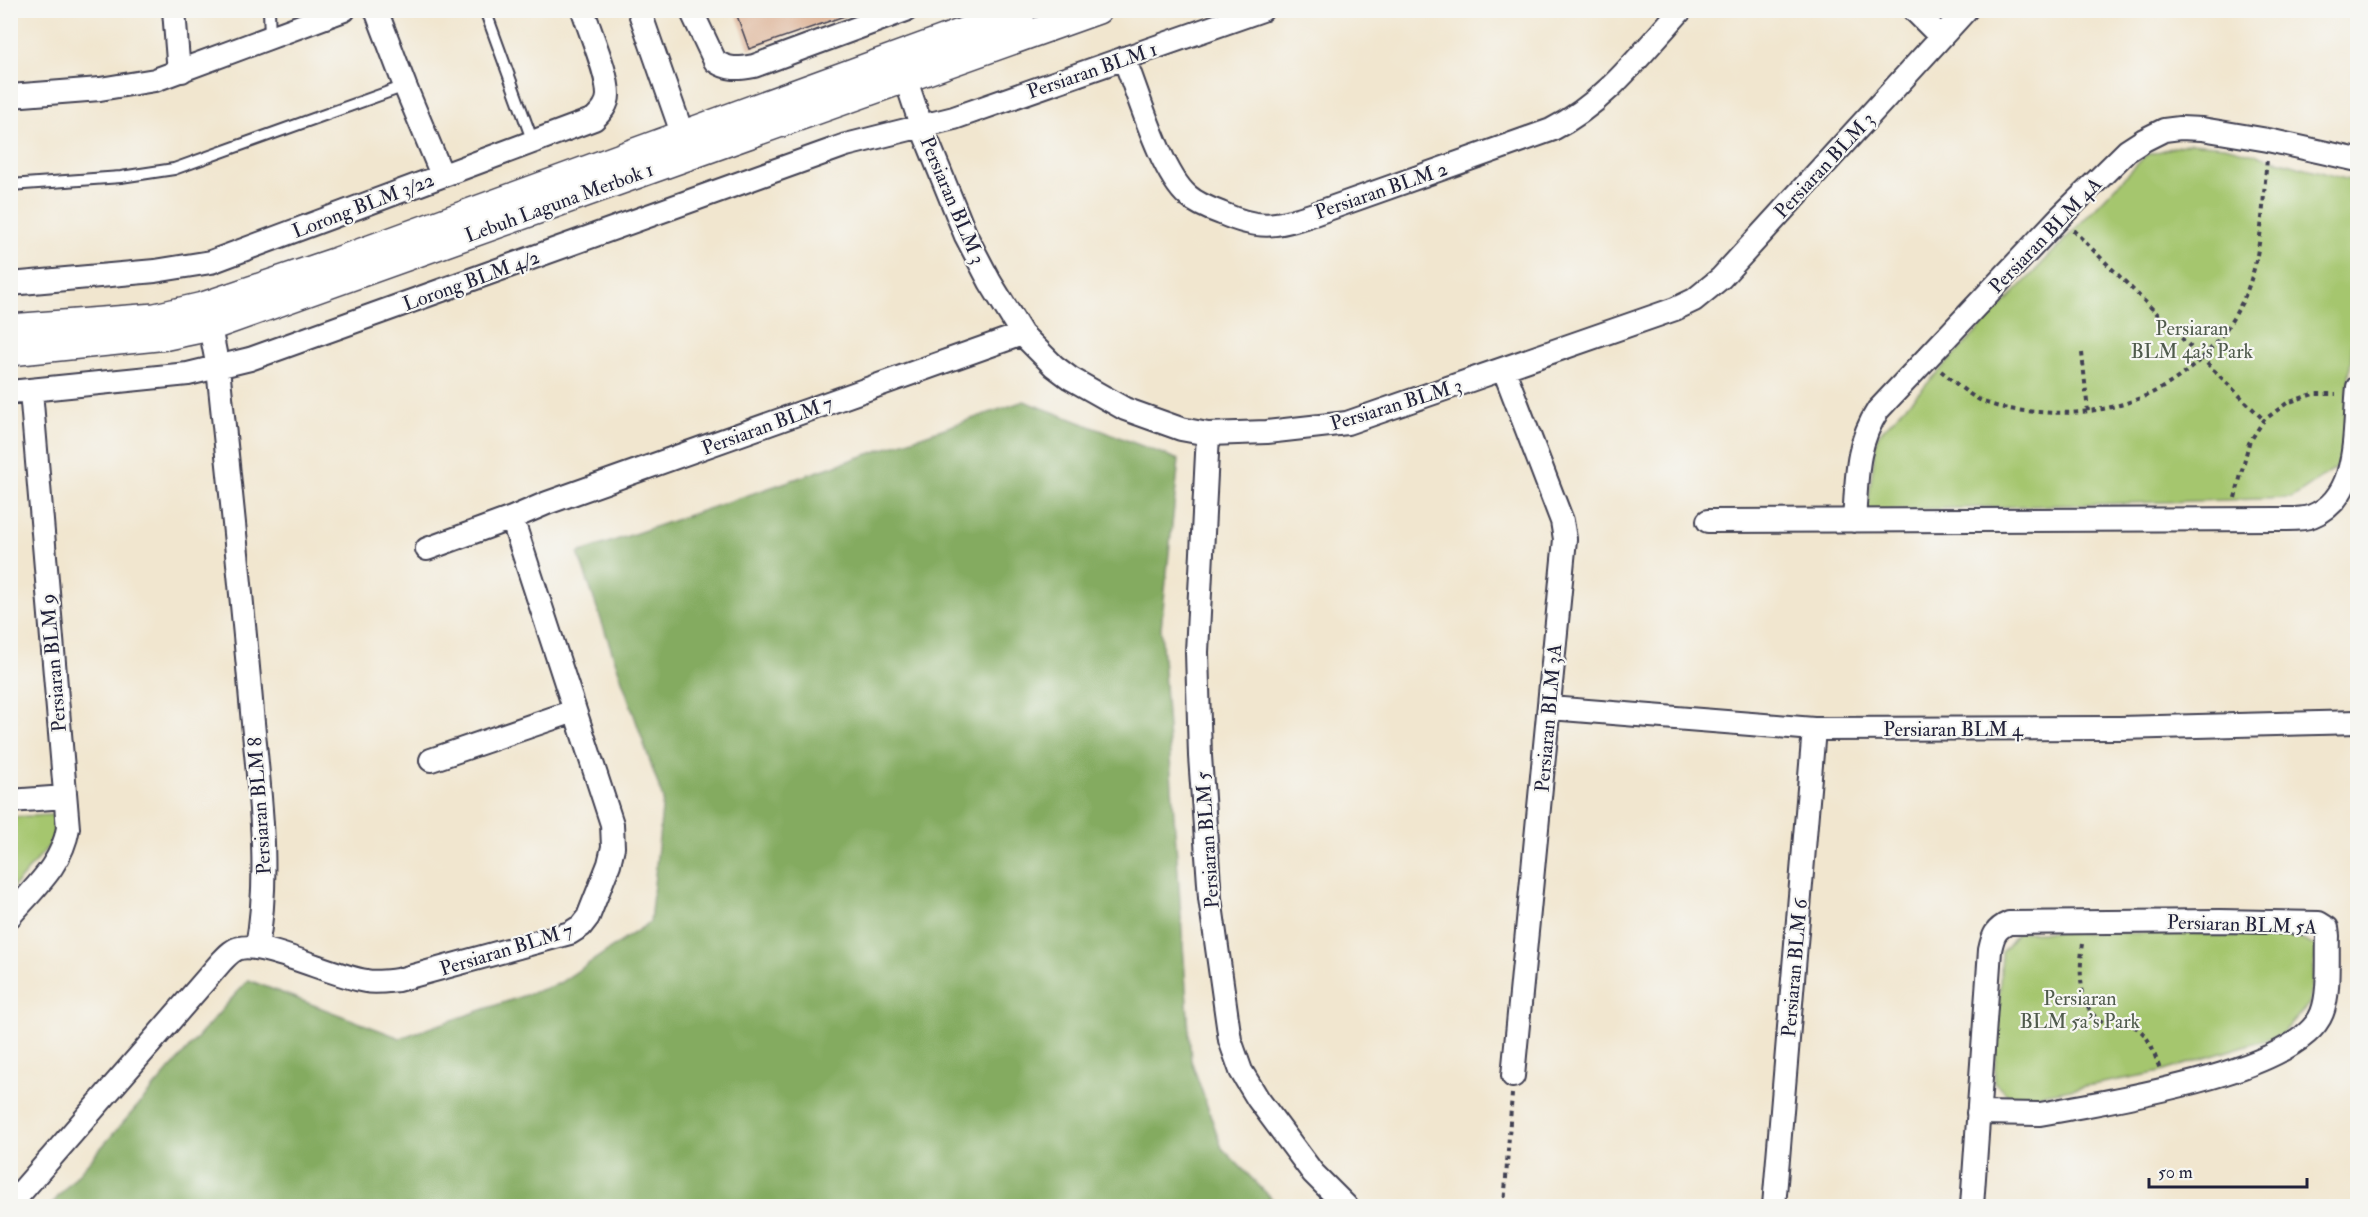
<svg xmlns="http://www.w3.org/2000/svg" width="2368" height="1217" viewBox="0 0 2368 1217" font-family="'IM FELL Double Pica',serif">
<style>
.green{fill:#a5c66e;stroke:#647454;stroke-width:1.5}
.forest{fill:#84ab61;stroke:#53664e;stroke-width:1.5}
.building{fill:#daab8c}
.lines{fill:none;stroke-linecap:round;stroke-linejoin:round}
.service-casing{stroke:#413f51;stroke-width:14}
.minor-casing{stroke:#413f51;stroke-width:26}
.tertiary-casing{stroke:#413f51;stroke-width:30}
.path{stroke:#413f51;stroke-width:4;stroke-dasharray:4.5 4.5;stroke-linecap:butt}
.service{stroke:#fff;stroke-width:10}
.minor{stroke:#fff;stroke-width:22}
.tertiary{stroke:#fff;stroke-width:27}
.labels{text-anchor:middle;stroke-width:4.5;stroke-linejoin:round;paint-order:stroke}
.street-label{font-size:20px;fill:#22223b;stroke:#f6f6f2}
.park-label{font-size:20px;fill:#505b4d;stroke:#f6f6f2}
</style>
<rect width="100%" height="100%" fill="#f6f6f2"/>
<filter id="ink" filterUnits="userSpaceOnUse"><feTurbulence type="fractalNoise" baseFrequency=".0167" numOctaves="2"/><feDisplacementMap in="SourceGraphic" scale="12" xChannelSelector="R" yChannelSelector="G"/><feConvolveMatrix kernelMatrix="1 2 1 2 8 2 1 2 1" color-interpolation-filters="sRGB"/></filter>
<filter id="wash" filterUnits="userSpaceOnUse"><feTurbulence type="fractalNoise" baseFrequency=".008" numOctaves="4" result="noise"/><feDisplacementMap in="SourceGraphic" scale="24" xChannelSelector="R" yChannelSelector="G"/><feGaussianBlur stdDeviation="1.35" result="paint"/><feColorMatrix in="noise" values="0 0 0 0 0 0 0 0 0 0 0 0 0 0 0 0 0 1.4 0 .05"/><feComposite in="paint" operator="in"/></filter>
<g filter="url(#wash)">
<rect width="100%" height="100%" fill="#f1e6cf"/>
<path class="green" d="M2190 143 2225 146 2357 182V300L2340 465 2292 498 1867 511 1877 436 2146 155Z
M53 815 54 840 11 890V817Z
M2018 932 2290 934 2317 947 2309 1004 2282 1034 2161 1072 2028 1097 2009 1095 1994 1082 2002 952Z"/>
<path class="forest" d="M1024 401 1179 460 1161 628 1191 1060 1222 1148 1279 1206H50L248 980 400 1038 558 984 650 922 663 799 578 553Z"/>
<g id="blocks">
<path class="building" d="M735 10H852L853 13 749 49Z"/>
</g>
</g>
<g filter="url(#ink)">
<use href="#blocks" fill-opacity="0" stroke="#413f51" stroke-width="1.5"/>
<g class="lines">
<defs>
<path id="service" d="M269 10 270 37
M485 10 533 142
M10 185 121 177 174 169 405 86"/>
<path id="minor" d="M174 10 178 61 182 71
M376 10 405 86 442 175
M639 10 688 150
M691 10 715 61C728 70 739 69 754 66L906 10
M1914 10 1941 37
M1124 58C1138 93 1161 173 1188 196 1197 204 1210 209 1221 213 1259 230 1275 227 1314 214L1551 130C1605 103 1641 54 1681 10
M900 62 921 125 966 236 990 282 1022 334 1054 366 1070 378 1125 409 1181 429 1208 434 1267 432 1347 423 1675 309 1694 300 1721 278 1966 10
M10 96 100 89 155 80 344 10
M10 284 155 271 211 262 594 119C601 112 608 105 608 95 608 73 590 33 583 10
M205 311 210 327 218 368C230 483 242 597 252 712 259 790 271 869 257 947
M1504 370 1562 521 1565 539 1513 1076
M10 392 188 374 250 359 846 145 954 118 1262 10
M1208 434 1197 652 1200 756 1210 898 1230 1040 1241 1071 1258 1099 1313 1173 1346 1206
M1708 521 2279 519C2289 519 2302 520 2312 516 2361 497 2353 430 2358 387
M1854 521C1857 481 1855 445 1878 410L2060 217 2127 151 2144 140 2164 130 2180 128 2202 129 2268 140 2358 160
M427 549 512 518
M1550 708 1814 729 2120 728 2358 722
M431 760 574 711
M10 801 65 797
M10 916C34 888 62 865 68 828L31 391
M10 1205 222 961C227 956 233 949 240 948 264 942 336 977 366 981 376 983 388 981 398 980L570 933 581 926 588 917 609 864 613 847 612 824 512 518 547 503 1022 334
M1774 1206 1814 729
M1972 1206 1990 950C1993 936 1995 929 2009 923L2220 921 2319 923 2327 928 2328 936C2327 958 2330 993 2322 1013 2299 1072 2116 1099 2057 1111L2040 1114 1978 1113"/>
<path id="tertiary" d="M10 328 155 317 203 306 337 261 1023 10
M10 352 167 336 210 327 1098 10"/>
</defs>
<use href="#service" class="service-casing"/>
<use href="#minor" class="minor-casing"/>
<use href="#tertiary" class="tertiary-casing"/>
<path class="path" d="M2073 230 2264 420
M2082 353 2088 412
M1941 371C1956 383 1972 399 1990 404 2006 410 2023 411 2039 412 2127 419 2202 382 2242 302 2263 260 2262 205 2267 159
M2235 498 2249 443 2264 420 2287 403 2313 394H2336
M2083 944C2079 967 2077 1014 2106 1023 2116 1026 2130 1022 2138 1029 2151 1038 2154 1055 2160 1069
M1504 1206 1512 1094"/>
<use href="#service" class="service"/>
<use href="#minor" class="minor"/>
<use href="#tertiary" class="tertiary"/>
</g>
</g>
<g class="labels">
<g class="street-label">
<text transform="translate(1092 70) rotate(-19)" y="7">Persiaran BLM 1</text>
<text transform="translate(1824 165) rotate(-47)" y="7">Persiaran BLM 3</text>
<text transform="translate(1381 190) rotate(-19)" y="7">Persiaran BLM 2</text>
<text transform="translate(953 200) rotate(67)" y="7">Persiaran BLM 3</text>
<text transform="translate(559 202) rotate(-20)" y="7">Lebuh Laguna Merbok 1</text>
<text transform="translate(363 205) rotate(-21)" y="7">Lorong BLM 3/22</text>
<text transform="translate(2045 235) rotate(-46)" y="7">Persiaran BLM 4A</text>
<text transform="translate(471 280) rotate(-20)" y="7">Lorong BLM 4/2</text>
<text transform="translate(1396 404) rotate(-17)" y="7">Persiaran BLM 3</text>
<text transform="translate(767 425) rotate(-20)" y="7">Persiaran BLM 7</text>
<text transform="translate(53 663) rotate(-95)" y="7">Persiaran BLM 9</text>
<text transform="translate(1548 718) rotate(-85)" y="7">Persiaran BLM 3A</text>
<text x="1953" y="736">Persiaran BLM 4</text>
<text transform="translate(259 806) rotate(-94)" y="7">Persiaran BLM 8</text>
<text transform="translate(1207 840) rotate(-94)" y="7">Persiaran BLM 5</text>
<text transform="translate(2242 924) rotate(2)" y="7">Persiaran BLM 5A</text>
<text transform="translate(506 949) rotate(-17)" y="7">Persiaran BLM 7</text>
<text transform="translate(1794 968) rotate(-85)" y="7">Persiaran BLM 6</text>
</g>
<g class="park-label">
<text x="2192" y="335">Persiaran<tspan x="2192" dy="23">BLM 4a's Park</tspan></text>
<text x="2080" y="1005">Persiaran<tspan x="2080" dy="23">BLM 5a's Park</tspan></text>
</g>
</g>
<rect width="2368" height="1217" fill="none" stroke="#f6f6f2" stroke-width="36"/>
<path d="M2149 1178v9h158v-9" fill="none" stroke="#22223b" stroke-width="3"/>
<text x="2158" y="1178" font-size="18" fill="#22223b" stroke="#f6f6f2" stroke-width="4.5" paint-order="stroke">50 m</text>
</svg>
